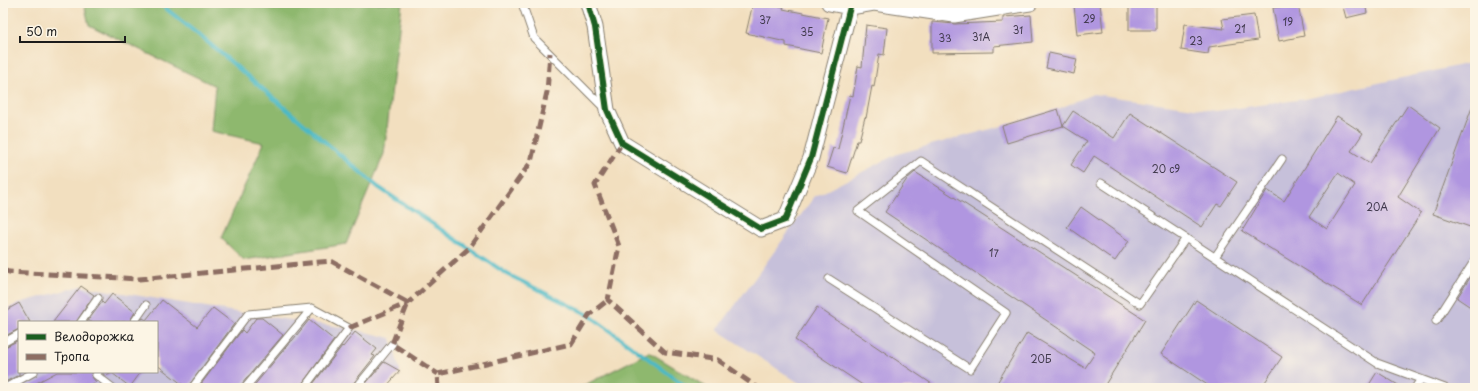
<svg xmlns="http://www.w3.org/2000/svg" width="1478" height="391" viewBox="0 0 1478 391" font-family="'Playpen Sans',sans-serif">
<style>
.industrial{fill:#c6c0da;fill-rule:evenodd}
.forest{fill:#8eb86e;stroke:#556a45}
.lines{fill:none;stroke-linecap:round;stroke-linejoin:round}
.stream{stroke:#4cb9c6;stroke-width:4}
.building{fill:#b096e0;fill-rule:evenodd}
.lane-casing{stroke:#877e6e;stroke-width:9}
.street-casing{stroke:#877e6e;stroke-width:17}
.lane{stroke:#fff;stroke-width:7}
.street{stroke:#fff;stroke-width:15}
.quiet{stroke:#8d6e63;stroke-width:5;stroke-dasharray:10 5;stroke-linecap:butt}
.cycleway-casing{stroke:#fcf5e5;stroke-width:8}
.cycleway{stroke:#1b5e20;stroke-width:6}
.labels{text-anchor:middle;stroke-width:3.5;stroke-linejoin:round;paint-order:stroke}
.number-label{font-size:10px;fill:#413a4d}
</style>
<rect width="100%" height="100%" fill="#fcf5e5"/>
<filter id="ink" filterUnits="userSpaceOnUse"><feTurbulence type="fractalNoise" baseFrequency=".025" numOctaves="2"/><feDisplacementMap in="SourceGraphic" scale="8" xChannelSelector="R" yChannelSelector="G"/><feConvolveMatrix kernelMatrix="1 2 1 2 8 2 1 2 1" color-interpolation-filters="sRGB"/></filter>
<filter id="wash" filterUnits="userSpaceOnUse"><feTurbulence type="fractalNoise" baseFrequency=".012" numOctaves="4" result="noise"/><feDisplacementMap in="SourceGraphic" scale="16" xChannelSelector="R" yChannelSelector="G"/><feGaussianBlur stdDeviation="0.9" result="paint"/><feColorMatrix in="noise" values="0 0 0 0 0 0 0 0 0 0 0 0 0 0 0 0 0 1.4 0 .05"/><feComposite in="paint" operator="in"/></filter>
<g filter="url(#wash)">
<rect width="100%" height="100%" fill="#f2dfbf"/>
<path class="industrial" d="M1475 62V388H807L717 330 814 197 897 154 1002 126 1058 109 1093 94 1216 111 1305 99Z
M81 286 248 314 349 328 391 338 400 371 385 388H3V312L19 303ZM19 322H157V372H19Z"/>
<path class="forest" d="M84 3H402L384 154 346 244 244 260 221 238 264 143 211 131 215 86 89 25Z
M649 352 708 388 581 387Z"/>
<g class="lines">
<path class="stream" d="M159 3 210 44 378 187 507 274 589 315 688 388"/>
</g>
<g id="blocks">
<path class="building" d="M753 3H766L784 7 783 9 828 18 821 53 786 46V42L746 33Z
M1100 3 1103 32 1077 35 1074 5Z
M1129 3H1156V30H1129Z
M1342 3H1365L1367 13 1346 18Z
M1298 4 1304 36 1279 41 1273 8Z
M1031 15 1033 42 994 46V52L932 53V22L955 24 1003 22V17Z
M1254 15 1258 40 1209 47 1208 54 1181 50 1185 24 1224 29 1222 19Z
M866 25 887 28 884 55 879 54 874 87 872 86 866 118 865 117 859 141H857L847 173 827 167 833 148 838 149 850 95 853 96 858 66 862 67Z
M1049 53 1077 59 1074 74 1046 68Z
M1474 102H1475V215L1470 227 1433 214Z
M1408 105 1440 128 1398 197 1421 213 1362 305 1242 231 1267 190 1284 201 1337 116 1363 133 1351 151 1370 163ZM1338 173 1355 185 1327 229 1309 217Z
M1058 109 1063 126 1007 143 1002 126Z
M1073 111 1114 138 1130 113 1237 182 1221 206 1217 204 1202 227 1094 156 1083 173 1071 165 1087 141 1063 126Z
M915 172 1145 320 1103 388H994L1027 333 1085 368 1095 353 885 212 907 179Z
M1081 207 1129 241 1115 261 1067 227Z
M1475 270V310L1457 298Z
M81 286 94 295 76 322H53Z
M112 294 135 312 129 322H87L102 302 104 304Z
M162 300 197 327 213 308 234 324 187 388 157 365V322H140L143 318 146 320Z
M1196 300 1282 357 1261 388H1212L1161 354Z
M19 303 30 322H19V329L3 337V312Z
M817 307 938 388H867L795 340Z
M256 318H262L283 335 241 385 240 388H198L242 330 245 333Z
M309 320 334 340 299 388H252L291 341H292Z
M355 332 377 349 372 355 375 356 352 385 351 388H310L342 346 343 347Z
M19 340V375L3 383V348Z
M384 362 400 371 385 388H362Z
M57 372H92V377L96 382 84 388H27Z
M103 372H141L130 387 112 373 106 376 103 374Z
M1377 372 1403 388H1367Z"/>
</g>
</g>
<g filter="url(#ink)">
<use href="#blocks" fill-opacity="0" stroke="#877e6e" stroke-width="1"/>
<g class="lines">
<defs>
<path id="lane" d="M522 3 534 38 604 108
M1101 183 1377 363 1445 388
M1215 257 1282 159
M829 279 970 369 1006 313 858 211 921 161 1140 304 1186 238
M1436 321 1475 260
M81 322 98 298
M134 322 146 305
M3 343 19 334
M98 372 96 375 113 388
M5 388 34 372
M192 388 248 314 312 308
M245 388 312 308 349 328 304 388
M356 388 392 344
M1415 388 1421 379"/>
<path id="street" d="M588 3 595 27 607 110 622 143 761 229 785 220 811 158 850 7
M829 3 850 7 874 3 954 15 1030 3"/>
</defs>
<use href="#lane" class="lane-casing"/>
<use href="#street" class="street-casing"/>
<use href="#lane" class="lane"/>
<use href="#street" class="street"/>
<path class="quiet" d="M622 143 595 185 619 246 608 300 665 352 718 360 758 388
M3 270 9 272 139 279 331 261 408 303 392 344 438 374
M349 328 408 303 469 248 531 162 547 92 550 53
M439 388 438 374 571 344 589 315 608 300"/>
<defs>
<path id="cycleway" d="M588 3 595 27 607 110 622 143 761 229 785 220 811 158 850 7"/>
</defs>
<use href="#cycleway" class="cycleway-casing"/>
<use href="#cycleway" class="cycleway"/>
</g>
</g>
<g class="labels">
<g class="number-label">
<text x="1089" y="23">29</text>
<text x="765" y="24">37</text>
<text x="1288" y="26">19</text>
<text x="1240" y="33">21</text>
<text x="1018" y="34">31</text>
<text x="807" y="36">35</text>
<text x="981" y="41">31А</text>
<text x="945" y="42">33</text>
<text x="1196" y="45">23</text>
<text x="1166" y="173">20 с9</text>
<text x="1377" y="211">20А</text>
<text x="994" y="257">17</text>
<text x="1041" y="363">20Б</text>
</g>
</g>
<rect width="1478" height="391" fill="none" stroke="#fcf5e5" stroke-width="16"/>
<rect x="18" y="321" width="140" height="52" fill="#fcf5e5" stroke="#a29e95"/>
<rect x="26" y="334" width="20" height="6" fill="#1b5e20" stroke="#a29e95"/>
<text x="54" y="341" font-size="12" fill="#1c1c1c">Велодорожка</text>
<rect x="26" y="354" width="20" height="6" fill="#8d6e63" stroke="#a29e95"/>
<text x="54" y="361" font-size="12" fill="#1c1c1c">Тропа</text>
<path d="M20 36v6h105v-6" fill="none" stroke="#1c1c1c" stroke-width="2"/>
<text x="26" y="36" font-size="12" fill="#1c1c1c" stroke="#fcf5e5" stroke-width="3" paint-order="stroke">50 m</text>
</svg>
